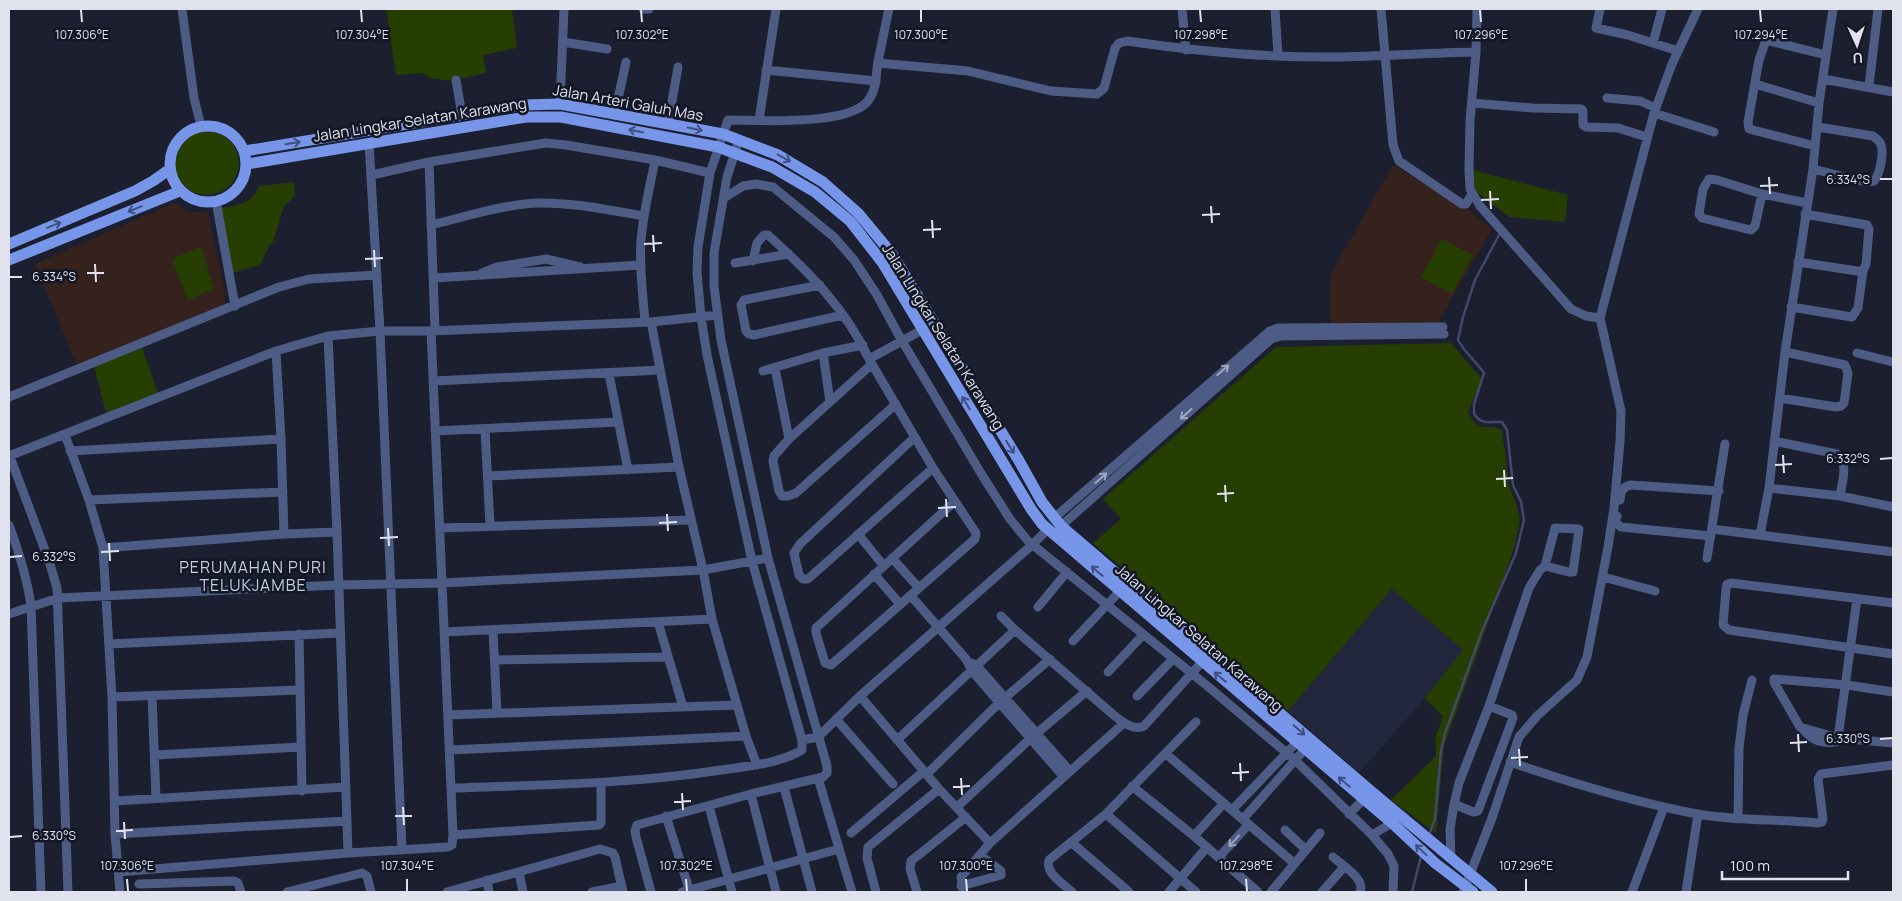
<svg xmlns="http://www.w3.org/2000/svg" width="1902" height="901" viewBox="0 0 1902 901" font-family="Manrope,sans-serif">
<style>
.built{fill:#22273d}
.education{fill:#35221d}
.green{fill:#263e02}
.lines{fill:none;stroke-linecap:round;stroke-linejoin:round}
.stream{stroke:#43476a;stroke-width:2.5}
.minor{stroke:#4c5c84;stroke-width:9}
.major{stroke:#7796ea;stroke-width:11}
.oneway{stroke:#3f507e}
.oneway2{stroke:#9da6be}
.ticks{fill:none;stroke:#e0e3ee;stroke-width:2}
.labels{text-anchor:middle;stroke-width:5;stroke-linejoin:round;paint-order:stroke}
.street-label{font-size:15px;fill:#e0e3ee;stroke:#121625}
.neighbourhood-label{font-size:16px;letter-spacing:1px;fill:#c6cce2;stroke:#121625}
.ticks-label{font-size:12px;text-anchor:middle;fill:#e0e3ee;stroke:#121625;stroke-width:5;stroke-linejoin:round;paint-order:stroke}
</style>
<rect width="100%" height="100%" fill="#1b1f2f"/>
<path class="built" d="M1392 589 1464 650 1425 698 1359 773 1288 711Z"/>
<path class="education" d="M1393 165 1466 208 1492 229 1437 324H1330V275Z
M174 203 189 211 208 213 226 296 223 305 77 366 35 264Z"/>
<path class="green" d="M386 9H512L517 48 483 55 486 73 451 81 429 78 424 73 396 75Z
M175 163a32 32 0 1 1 64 0a32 32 0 1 1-64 0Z
M1473 170 1568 195 1565 222 1509 217 1473 189Z
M294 182 295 196 284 206 273 242 269 246 260 265 232 273 219 208C236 206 254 203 259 186Z
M1442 239 1473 255 1452 294 1421 277Z
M201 247 214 289 188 300 172 259Z
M1451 343 1482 379 1468 412C1481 436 1484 421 1502 430L1509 485 1516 504 1520 520 1515 544 1502 584 1444 746 1436 833 1391 800 1436 756 1435 738 1443 717 1425 698 1463 650 1392 589 1288 711 1093 543 1121 519 1103 499 1276 347Z
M142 348 158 393 106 413 94 366Z"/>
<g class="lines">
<path class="stream" d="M1429 835 1435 819 1441 751 1445 733 1482 631 1516 553 1524 520 1521 502 1513 485 1507 430 1502 422C1489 421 1483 426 1474 414V404L1484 373C1476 361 1465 353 1458 340L1463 317 1475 280 1499 235
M1412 892 1421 856"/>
<path class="minor" d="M182 9 194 98 201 126
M643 9H649
M1182 9 1186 50
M1275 9 1278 55
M1381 9 1393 145 1399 161 1462 204H1466L1472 194
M1477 9 1476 52 1470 121 1469 169 1470 189 1480 206 1571 309 1586 316 1600 318
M1600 9 1596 28 1628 35 1678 51
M563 42 607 49
M1653 43 1662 9
M878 63 968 71 1051 91 1097 94 1104 88 1115 48 1119 43 1127 41C1195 51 1266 58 1336 57 1383 56 1430 53 1476 52
M766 70 876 81
M1823 79 1893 92
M456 80 462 115
M1755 84 1819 103
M1869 86 1878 9
M1607 98 1640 101 1656 108
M1472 103 1533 108 1581 109 1583 111V125L1586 127 1618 128 1647 137
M560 104 564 9
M615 113 626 62
M1654 113 1714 132
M759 120 776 9
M668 124 678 67
M369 143 380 331 402 850
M1815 146 1749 129 1748 122 1759 60 1766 40 1826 55
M429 162 435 330
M1813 169 1866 182 1874 181C1880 174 1884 154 1881 145 1880 141 1877 139 1873 136L1818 127
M372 175 429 162 546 143 566 145 655 160 710 173
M1762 194 1755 226 1751 230 1702 218 1699 214 1703 189 1709 179 1717 180 1762 194 1807 203
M724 198 743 186 756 184 773 187 834 237 854 260 877 295 902 341 982 475 1010 519 1028 541 1211 689 1295 760 1372 835 1388 854 1394 866 1393 892
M216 201 235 306
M431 225C464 217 502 205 536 203 572 202 608 210 644 216
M753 261 757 243 764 235H768C808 271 846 309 869 359L933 468 976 533 975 539 831 665 825 663 816 633V628L954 502
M1798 262 1857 271H1863L1866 264 1869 229 1867 225 1805 214
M735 263 789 254
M482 273 497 267 546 259 580 267
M434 278 641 265
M820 285 744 300 741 305 746 331 749 334 754 335 843 315
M1791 307 1852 317 1858 308 1863 271
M645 322C643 295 639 268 641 241 643 213 650 187 655 160
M651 322 679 467 703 570 712 619 746 736 757 765
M328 336 337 532 348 853
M276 351 281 439 284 534
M823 353 830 402
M1857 353 1893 362
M869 359 922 330
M872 364 789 439 774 456 773 461 779 491 782 496H788L796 493 896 404
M775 368 789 439
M763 371 823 353 863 345
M609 374 628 470
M434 381 660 370
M9 397 279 287 309 279 377 275
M1780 398 1836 407 1841 406 1844 403 1848 373 1845 365 1785 352
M485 429 490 525
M435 431 618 422
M65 435 89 500 103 548 112 697 115 834 120 892
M915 437 800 544 794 553 799 575 803 579H808L933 468
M1774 441 1837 454C1849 463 1842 482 1840 496
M70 451 281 439
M9 454 49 561 57 588 68 892
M9 456 276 351 328 336 380 331H431L651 322 718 315
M488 476 679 467
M1769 488 1840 496 1893 507
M89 500 283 492
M1620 500C1621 491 1622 487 1631 485L1719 491
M1617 516 1615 522 1621 527 1711 536
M1054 518 1270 331 1278 328 1443 327
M9 525C19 552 27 577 31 606L41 892
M1061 526 1271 339 1281 336 1444 334
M440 528 691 520
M1712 529 1893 552
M858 534 883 565
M1760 535 1769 488 1785 352 1813 169 1819 103 1833 9
M103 548 284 534 337 532
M892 558 919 588
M1707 558 1725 444
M874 574 900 604
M1603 577 1655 591
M911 596 966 659 972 671 1063 776
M1893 603 1731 583 1727 584 1726 589 1723 625 1729 630 1893 654
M1038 607 1067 572
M9 614 58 598 338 585 442 583 703 570 768 558
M1001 616 1015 630 1116 717C1124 723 1135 731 1144 726L1202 662
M658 622 683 707
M493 630 497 713
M444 632 712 619
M299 634 302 791
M1073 641 1120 591
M109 644 340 633
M495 660 667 657
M972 663 977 666 1069 770
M1108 672 1143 635
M1893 692 1847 685 1774 679V682L1800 727 1838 738 1893 743
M152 696 156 798
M860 696 939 789 990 843
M1137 696 1173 659
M112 697 300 690
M448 715 737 705
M836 719 893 784
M1803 729C1811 740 1821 744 1836 742L1838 738 1857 599
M802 740 818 737 860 696 1032 545 1048 529
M897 740 1015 630
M450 750 746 736
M1166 754 1294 863
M155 755 301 747
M1510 762C1571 783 1634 802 1697 814 1736 821 1778 819 1818 823L1822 822 1823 819 1818 779 1821 774 1893 765
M927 774 999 703 1050 659
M818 778 852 892
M1132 786 1194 836 1258 892
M784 787 812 892
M451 788C542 785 631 784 721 770 748 766 778 764 802 750V740L752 561 707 355 701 317 697 272 698 247 710 173 728 120C758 120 854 127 870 98 877 87 876 74 878 61 882 44 885 26 889 9
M751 794 776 892
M115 801 346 787
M1454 804 1459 783 1489 706 1529 588 1540 570 1545 566 1555 528 1579 529 1573 572H1569L1545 566
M709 806 732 892
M957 807 1031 738 1087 691
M1232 810 1297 742
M1106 814 1196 892
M1349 814 1364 799
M666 816 690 892
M1243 819 1305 749
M1738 819 1739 748 1743 715 1752 680
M1285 830 1305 849
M851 833 924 771
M115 834 347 821
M453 835 599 825 601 823V783
M1372 835 1392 823
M1194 836 1224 803
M1071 842 1129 892
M1219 857 1249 824
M1333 857C1342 865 1366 879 1360 892
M1451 859 1450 829 1454 804 1473 812 1478 811 1513 718 1512 715 1489 706
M118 872 348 853 448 847 452 845 453 835 431 331
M519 872 523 892
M487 880 489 892
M139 884 234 881 238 883 241 892
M961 886 1001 875V871L980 855
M287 892 362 873 367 876 371 892
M447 892 600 849 613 853 615 857 623 892
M592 892 622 886
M651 892 636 837 635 831 637 825 751 794 823 777 827 773V766L768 558 721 340 714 286V253L727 177 739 140
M682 892 839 849
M876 892 867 858 868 847 939 789
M917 892 910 869 911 861 966 817
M963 892 961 877 990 843 1124 723
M1072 892C1063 883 1045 874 1049 860L1106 814 1196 722
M1169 892 1207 847
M1271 892 1320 833
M1322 892 1344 867
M1463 892 1492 818 1519 737 1537 716 1577 680 1587 657 1608 547 1614 508 1620 442 1621 411 1600 318 1654 113 1672 64 1698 9
M1632 892 1664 807
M1686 892 1698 814"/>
<path class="major" d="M170 164a38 38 0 1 1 76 0a38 38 0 1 1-76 0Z
M245 151 522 105 560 104 723 134 778 155 823 182 858 213 892 254 1018 459 1042 502 1061 526 1379 798 1492 892
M247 164 526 117H561L718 147 772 167 815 192 850 221 882 262 1031 509 1042 524 1392 823 1435 863 1473 892
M9 244 135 191 153 181 170 169
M9 260 180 191"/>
</g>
<defs><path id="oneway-shaft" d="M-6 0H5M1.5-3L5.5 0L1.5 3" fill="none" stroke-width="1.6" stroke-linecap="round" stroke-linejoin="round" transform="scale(1.25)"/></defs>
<g class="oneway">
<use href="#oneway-shaft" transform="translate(695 129) rotate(11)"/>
<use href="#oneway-shaft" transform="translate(636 131) rotate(-169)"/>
<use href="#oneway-shaft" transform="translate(293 143) rotate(-10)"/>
<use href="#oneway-shaft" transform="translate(784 158) rotate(29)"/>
<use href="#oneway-shaft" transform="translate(135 209) rotate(158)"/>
<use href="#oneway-shaft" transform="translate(54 225) rotate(-22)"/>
<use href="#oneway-shaft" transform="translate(966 403) rotate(-121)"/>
<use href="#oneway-shaft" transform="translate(1010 447) rotate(58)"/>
<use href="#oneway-shaft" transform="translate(1097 571) rotate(-139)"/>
<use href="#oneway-shaft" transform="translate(1220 677) rotate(-140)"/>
<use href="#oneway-shaft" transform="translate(1299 730) rotate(41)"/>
<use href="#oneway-shaft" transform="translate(1344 782) rotate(-140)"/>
<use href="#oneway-shaft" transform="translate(1421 850) rotate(-137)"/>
</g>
<g class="oneway2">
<use href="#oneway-shaft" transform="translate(1223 370) rotate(-41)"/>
<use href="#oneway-shaft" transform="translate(1186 414) rotate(138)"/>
<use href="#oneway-shaft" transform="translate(1101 478) rotate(-41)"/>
<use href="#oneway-shaft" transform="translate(1234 841) rotate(132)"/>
</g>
<path class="ticks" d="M81 10 82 22M361 10 362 22M641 10 642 22M921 10V22M1200 10 1201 22M1480 10 1481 22M1760 10 1761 22M1769 177 1770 194M1880 179H1892M1760 186 1778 185M1490 191 1491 209M1481 200 1499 199M1211 206 1212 223M1202 215 1220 214M932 220 933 238M923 230 941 229M653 235 654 252M644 244 662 243M374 250 375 267M365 259 383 258M95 264 96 282M87 273H104M10 277H22M1783 455 1784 473M1880 459 1892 458M1775 465 1792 464M1504 470 1505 487M1496 479 1513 478M1225 485 1226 502M1217 494 1234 493M946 499 947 517M938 508 956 507M667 514 668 531M659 523 677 522M388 528 389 546M380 538 398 537M109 543 110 561M101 552 119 551M10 557 22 556M1798 734 1799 752M1880 739 1892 738M1790 743 1807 742M1519 749 1520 766M1511 758 1528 757M1240 763 1241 781M1232 773 1249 772M961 778 962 795M953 787 970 786M682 793 683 810M674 802 691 801M403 807 404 825M395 816H412M124 822 125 839M116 831 133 830M10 837 22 836M127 879 128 891M407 879V891M686 879 687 891M966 879 967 891M1246 879 1247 891M1526 879V891"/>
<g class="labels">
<g class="street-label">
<text transform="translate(628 103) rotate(10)" y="5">Jalan Arteri Galuh Mas</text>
<text transform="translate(420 120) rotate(-9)" y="5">Jalan Lingkar Selatan Karawang</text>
<text transform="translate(943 337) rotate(58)" y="5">Jalan Lingkar Selatan Karawang</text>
<text transform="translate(1199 638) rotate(41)" y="5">Jalan Lingkar Selatan Karawang</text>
</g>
<g class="neighbourhood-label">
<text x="253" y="573">PERUMAHAN PURI<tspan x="253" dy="18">TELUKJAMBE</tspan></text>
</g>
</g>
<g class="ticks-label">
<text x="82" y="39">107.306°E</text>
<text x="362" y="39">107.304°E</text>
<text x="642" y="39">107.302°E</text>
<text x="921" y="39">107.300°E</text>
<text x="1201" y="39">107.298°E</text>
<text x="1481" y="39">107.296°E</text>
<text x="1761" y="39">107.294°E</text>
<text x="1848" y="184">6.334°S</text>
<text x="54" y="281">6.334°S</text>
<text x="1848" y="463">6.332°S</text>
<text x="54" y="561">6.332°S</text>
<text x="1848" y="743">6.330°S</text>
<text x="54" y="840">6.330°S</text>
<text x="127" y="870">107.306°E</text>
<text x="407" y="870">107.304°E</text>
<text x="686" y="870">107.302°E</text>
<text x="966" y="870">107.300°E</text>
<text x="1246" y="870">107.298°E</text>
<text x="1526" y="870">107.296°E</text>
</g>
<rect width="1902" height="901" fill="none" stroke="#e0e3ee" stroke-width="20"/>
<g transform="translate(1857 45) rotate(177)" stroke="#121625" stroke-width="4" paint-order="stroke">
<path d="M0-4L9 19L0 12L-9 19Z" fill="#e0e3ee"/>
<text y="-8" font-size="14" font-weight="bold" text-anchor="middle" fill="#e0e3ee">U</text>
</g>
<path d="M1722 871v8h126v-8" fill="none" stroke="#e0e3ee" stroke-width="2.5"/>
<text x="1730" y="871" font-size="15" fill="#e0e3ee" stroke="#121625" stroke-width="4" paint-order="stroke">100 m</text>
</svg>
